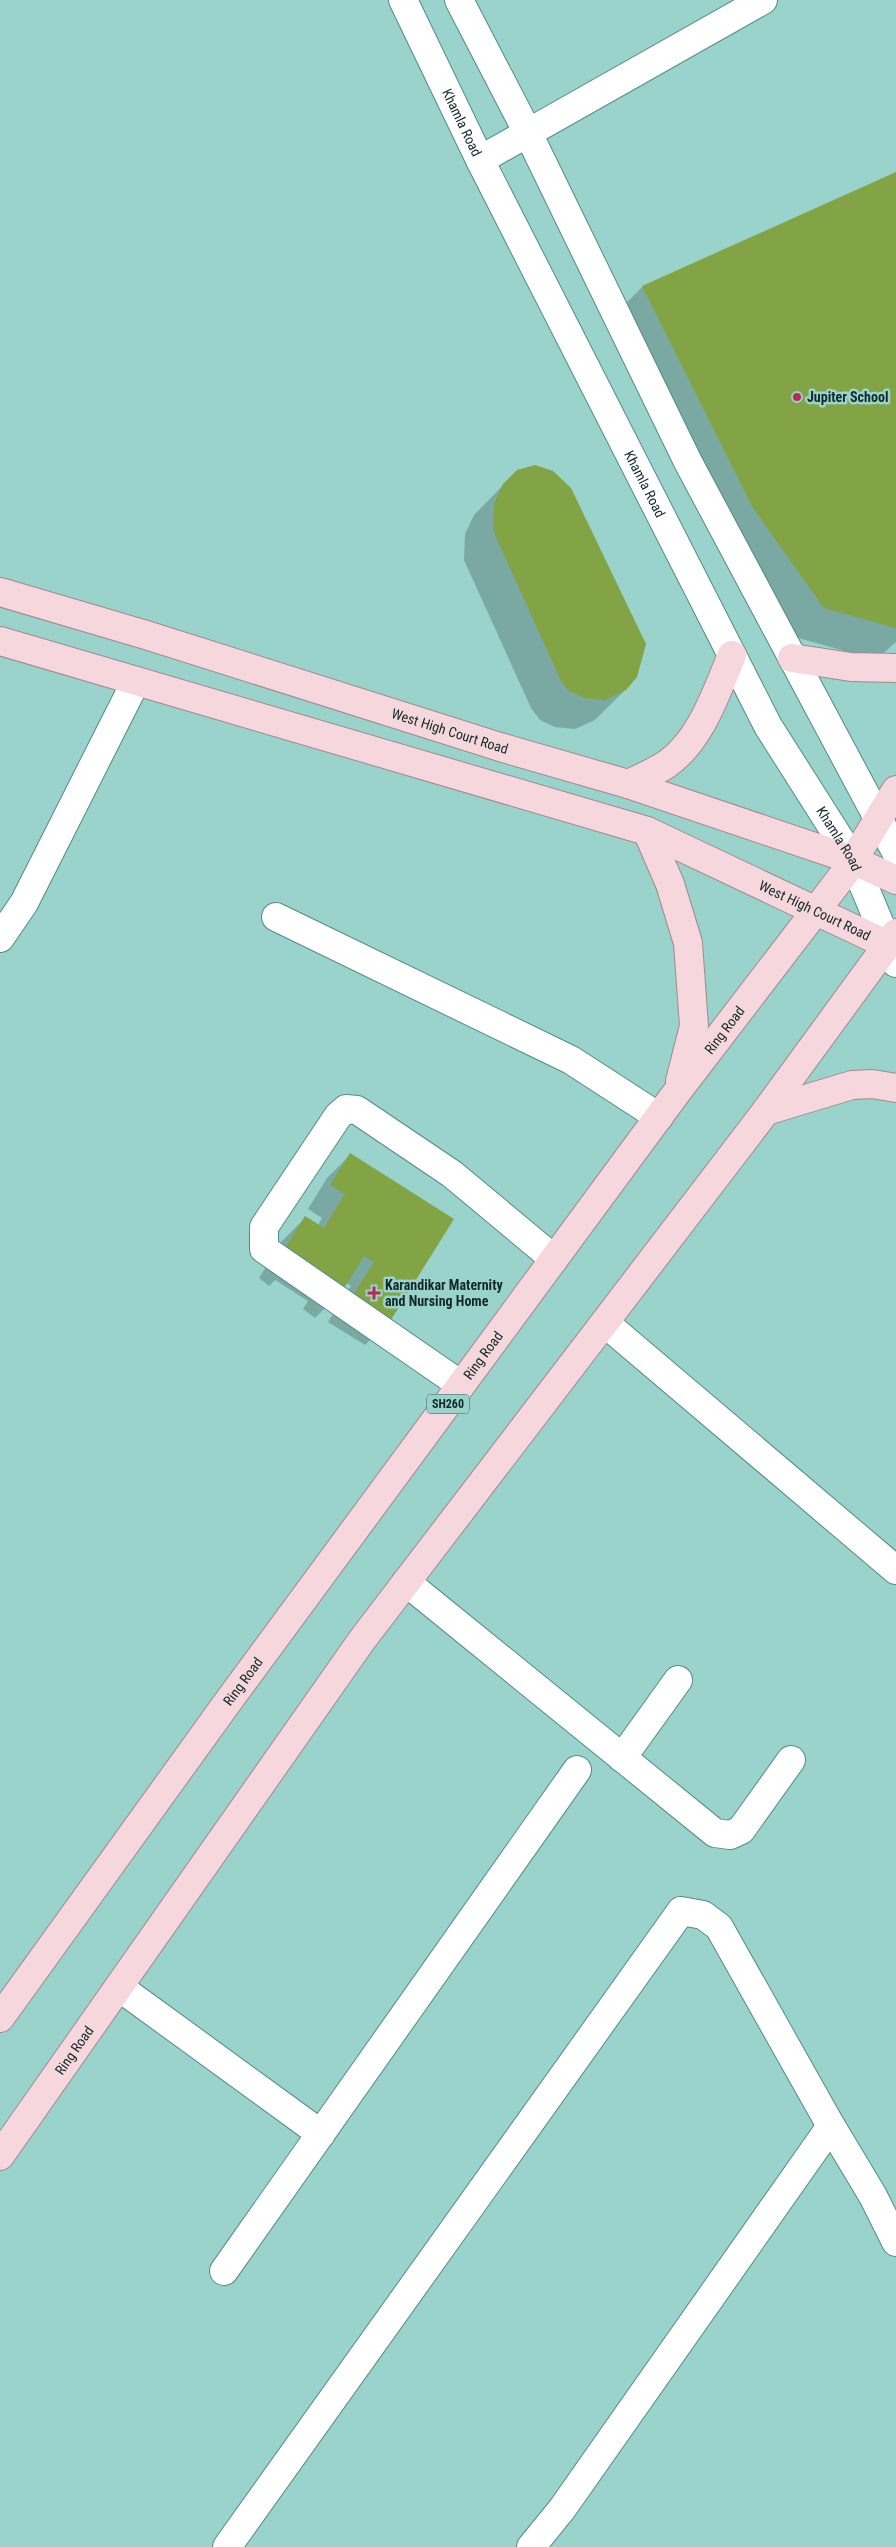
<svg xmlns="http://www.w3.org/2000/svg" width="896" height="2547" viewBox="0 0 896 2547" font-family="'Roboto Condensed',sans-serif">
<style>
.shadow{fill:#0003}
.building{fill:#82a444}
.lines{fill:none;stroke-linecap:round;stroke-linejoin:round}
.minor-casing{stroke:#538c85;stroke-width:30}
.major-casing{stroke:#a2898e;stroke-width:30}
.minor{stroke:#fff;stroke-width:28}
.major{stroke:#f6d7dd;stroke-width:28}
.poi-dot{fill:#b82a5a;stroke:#99d3cc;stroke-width:2}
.labels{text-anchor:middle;stroke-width:5;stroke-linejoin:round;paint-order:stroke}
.shield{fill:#99d3cc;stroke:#3a5c58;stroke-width:1}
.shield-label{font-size:12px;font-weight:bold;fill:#122927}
.street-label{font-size:14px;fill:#122927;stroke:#99d3cc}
.poi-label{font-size:14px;font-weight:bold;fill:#122927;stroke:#99d3cc;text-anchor:start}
</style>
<rect width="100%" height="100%" fill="#99d3cc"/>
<path class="shadow" d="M896 173V642L876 660 795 637 613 317 642 287Z
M517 471 625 690 595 720 575 729 555 727 540 720 531 708 464 560 465 534 474 515Z
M350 1155 388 1322 365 1345 328 1322 351 1286 346 1283 339 1294 315 1318 303 1309 308 1301 275 1280 269 1286 259 1278 282 1241 305 1218 318 1225 322 1218 308 1209 327 1178Z"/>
<path class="building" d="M896 172V628L824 608 753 508 642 286Z
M535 465 553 471 571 488 646 644 637 677 626 690 605 700 585 698 569 691 560 679 493 530 494 504 503 484 517 470Z
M350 1153 454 1219 389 1323 351 1298 374 1262 364 1256 340 1295 326 1285 331 1277 298 1256 281 1254 305 1216 324 1228 345 1194 330 1185Z"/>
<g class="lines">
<defs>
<g id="minor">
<path id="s1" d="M403 0 480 160 768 726 853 860 896 963"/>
<path d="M459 0 528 133 688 462 896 852"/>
<path d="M480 160 763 0"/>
<path d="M276 917 571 1060 659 1117"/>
<path d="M0 938 24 903 136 681"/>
<path d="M605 1323 896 1570"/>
<path d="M461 1385 264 1249V1227L338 1116 346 1109 357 1110 452 1174 554 1259"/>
<path d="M406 1582 715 1833 730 1835 741 1830 791 1760"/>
<path d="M622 1758 678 1680"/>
<path d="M119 1987 321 2134"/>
<path d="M224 2271 577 1770"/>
<path d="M227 2547 681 1911 703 1915 719 1927 831 2126 873 2196 896 2242"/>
<path d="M531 2547 562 2509 831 2126"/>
</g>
<g id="major">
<path id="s2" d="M0 592 146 635 500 747 628 784 853 860 896 880"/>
<path id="s3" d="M0 641 647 831 888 945"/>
<path d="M792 658 851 667 896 668"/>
<path d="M628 784C641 778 655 772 667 764 701 740 716 693 732 655"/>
<path d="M647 831 670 884 688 943 694 1026 680 1081"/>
<path d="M766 1111 852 1085 872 1084 896 1088"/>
<path id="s4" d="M0 2018 227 1703 677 1092 847 870 896 790"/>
<path id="s5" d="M0 2156 362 1640 766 1111 896 933"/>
</g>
</defs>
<use href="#minor" class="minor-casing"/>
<use href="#major" class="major-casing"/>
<use href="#minor" class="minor"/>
<use href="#major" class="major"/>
</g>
<g class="poi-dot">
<circle cx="797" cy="397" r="5"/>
<path d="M371.5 1285.5h5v5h5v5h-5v5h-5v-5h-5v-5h5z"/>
</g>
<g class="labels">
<rect class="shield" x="427" y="1394.5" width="42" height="19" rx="4"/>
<g class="shield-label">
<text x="448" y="1408">SH260</text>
</g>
<g class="street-label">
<text dy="5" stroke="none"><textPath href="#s1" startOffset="136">Khamla Road</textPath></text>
<text dy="5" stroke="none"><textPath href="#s1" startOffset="541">Khamla Road</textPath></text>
<text dy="5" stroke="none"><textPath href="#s2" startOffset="471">West High Court Road</textPath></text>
<text dy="5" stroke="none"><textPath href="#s1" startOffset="946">Khamla Road</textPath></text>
<text dy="5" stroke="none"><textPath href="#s3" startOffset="860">West High Court Road</textPath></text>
<text dy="5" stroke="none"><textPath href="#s4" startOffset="1225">Ring Road</textPath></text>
<text dy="5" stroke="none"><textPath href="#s4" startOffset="820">Ring Road</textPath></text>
<text dy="5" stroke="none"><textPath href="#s4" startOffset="415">Ring Road</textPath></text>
<text dy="5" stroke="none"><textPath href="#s5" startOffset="129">Ring Road</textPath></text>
</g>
<g class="poi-label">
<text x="807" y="402">Jupiter School</text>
<text x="385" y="1290">Karandikar Maternity<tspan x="385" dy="16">and Nursing Home</tspan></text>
</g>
</g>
</svg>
